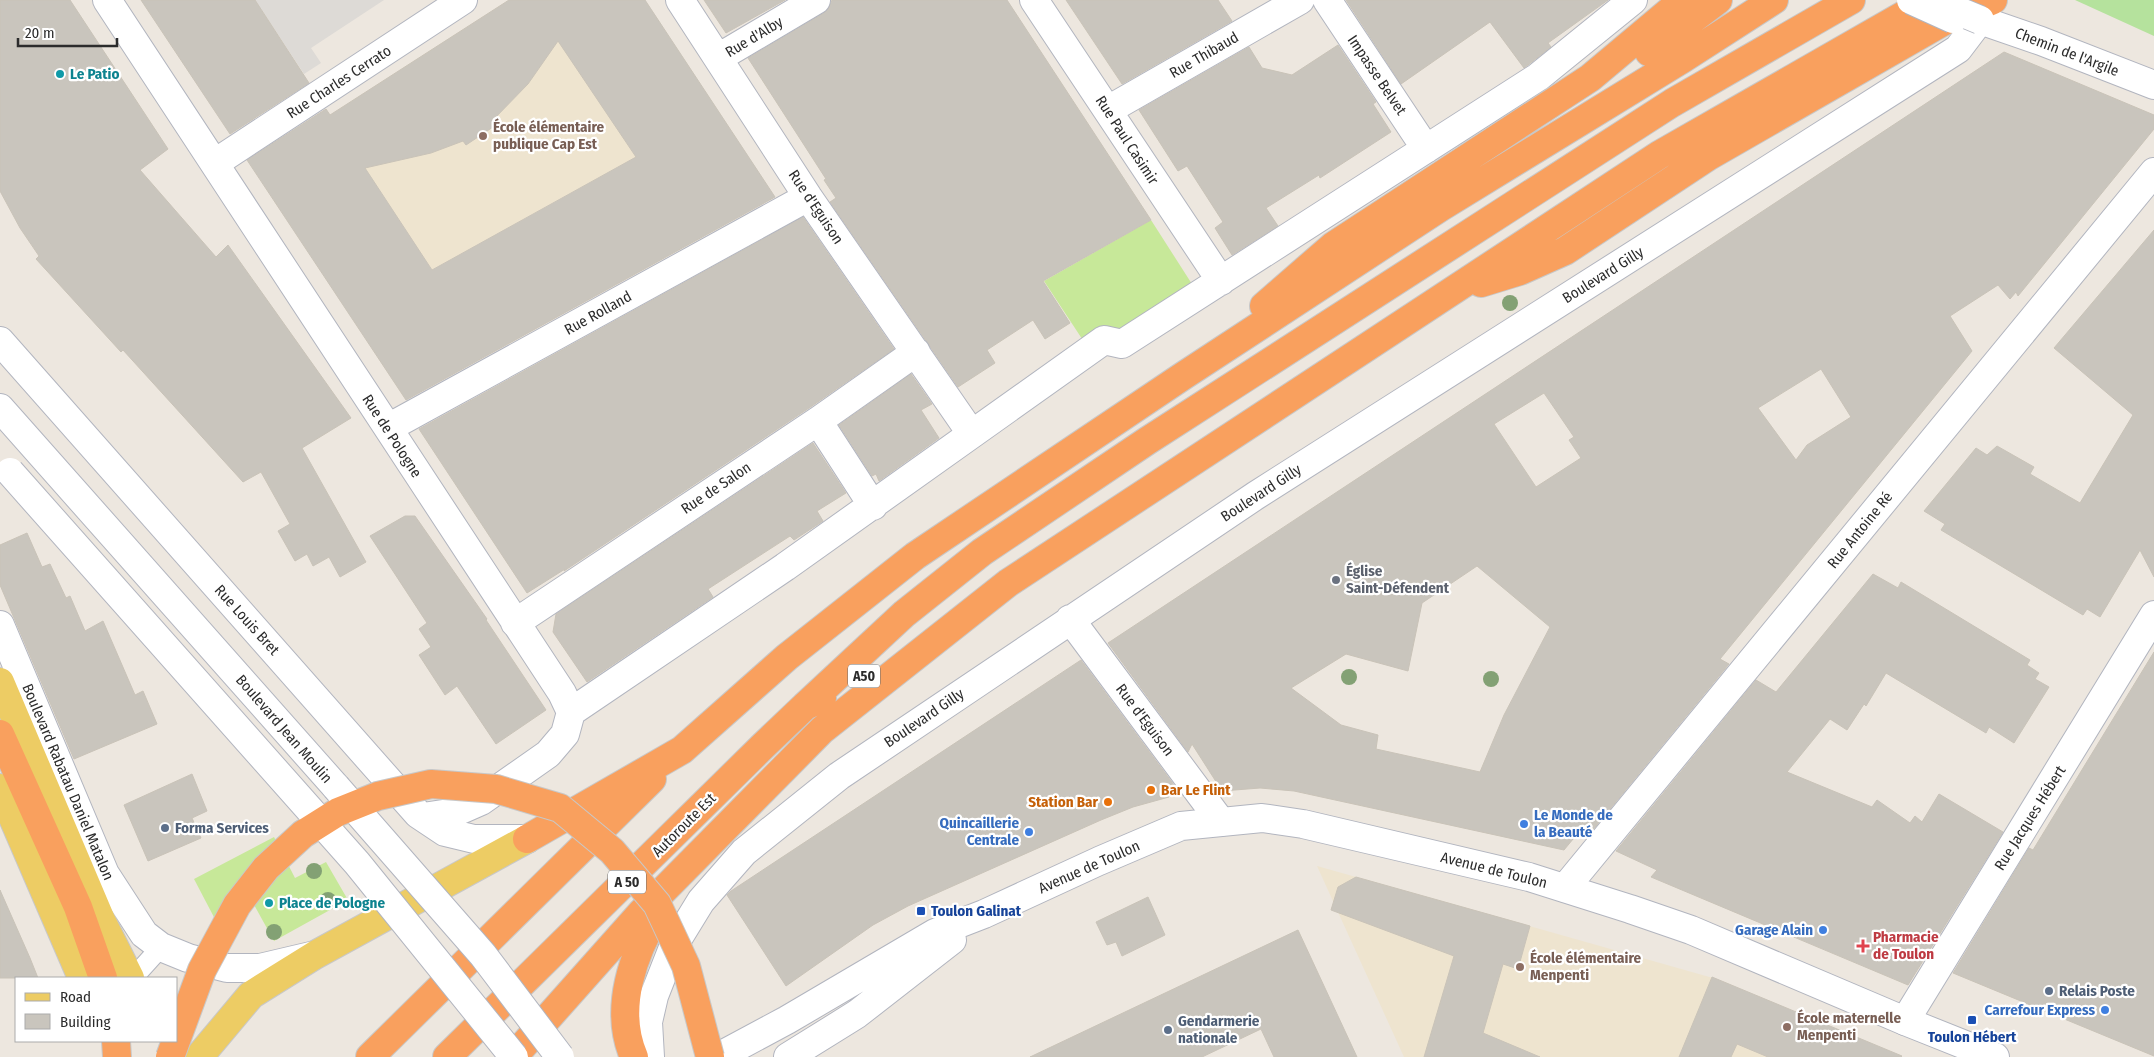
<svg xmlns="http://www.w3.org/2000/svg" width="2154" height="1057" viewBox="0 0 2154 1057" font-family="'Fira Sans Condensed',sans-serif">
<style>
.education{fill:#eee4cf}
.green{fill:#b5e29d}
.pitch{fill:#c7e899}
.plaza{fill:#dddad6}
.building{fill:#c9c5bd;stroke:#c9c3b8;fill-rule:evenodd}
.lines{fill:none;stroke-linecap:round;stroke-linejoin:round}
.lane-casing{stroke:#b2b5bf;stroke-width:21}
.street-casing{stroke:#b2b5bf;stroke-width:30}
.secondary-casing{stroke:#b2b5bf;stroke-width:30}
.primary-casing{stroke:#c8c8c8;stroke-width:30}
.highway-casing{stroke:#c8c8c8;stroke-width:30}
.lane{stroke:#fff;stroke-width:19}
.street{stroke:#fff;stroke-width:28}
.secondary{stroke:#fff;stroke-width:28}
.primary{stroke:#edcc64;stroke-width:28}
.highway{stroke:#f9a05e;stroke-width:28}
.street-bridge-casing{stroke:#b2b5bf;stroke-width:30;stroke-linecap:butt}
.secondary-bridge-casing{stroke:#b2b5bf;stroke-width:30;stroke-linecap:butt}
.highway-bridge-casing{stroke:#c8c8c8;stroke-width:30;stroke-linecap:butt}
.street-bridge{stroke:#fff;stroke-width:28}
.secondary-bridge{stroke:#fff;stroke-width:28}
.highway-bridge{stroke:#f9a05e;stroke-width:28}
.tree{fill:#83a174}
.culture-dot{fill:#0f9aa8;stroke:#fff;stroke-width:2}
.education-dot{fill:#8d6e63;stroke:#fff;stroke-width:2}
.worship-dot{fill:#6b7280;stroke:#fff;stroke-width:2}
.food-dot{fill:#e8710a;stroke:#fff;stroke-width:2}
.shop-dot{fill:#3f7fe0;stroke:#fff;stroke-width:2}
.service-dot{fill:#5c6f8a;stroke:#fff;stroke-width:2}
.transit-dot{fill:#1a4fb4;stroke:#fff;stroke-width:2}
.health-dot{fill:#e0444e;stroke:#fff;stroke-width:2}
.labels{text-anchor:middle;stroke-width:4.5;stroke-linejoin:round;paint-order:stroke}
.shield{fill:#fff;stroke:#6b6b6b;stroke-width:1}
.shield-label{font-size:14px;font-weight:bold;fill:#2c2c2c}
.street-label{font-size:15px;fill:#2c2c2c;stroke:#fff}
.culture-label{font-size:15px;font-weight:bold;fill:#0d838f;stroke:#fff;text-anchor:start}
.education-label{font-size:15px;font-weight:bold;fill:#785e54;stroke:#fff;text-anchor:start}
.worship-label{font-size:15px;font-weight:bold;fill:#5b616d;stroke:#fff;text-anchor:start}
.food-label{font-size:15px;font-weight:bold;fill:#c56008;stroke:#fff;text-anchor:start}
.shop-label{font-size:15px;font-weight:bold;fill:#366cbe;stroke:#fff;text-anchor:end}
.service-label{font-size:15px;font-weight:bold;fill:#4e5e75;stroke:#fff;text-anchor:start}
.transit-label{font-size:15px;font-weight:bold;fill:#164399;stroke:#fff;text-anchor:start}
.health-label{font-size:15px;font-weight:bold;fill:#be3a42;stroke:#fff;text-anchor:start}
</style>
<rect width="100%" height="100%" fill="#ede7df"/>
<path class="education" d="M509 0H532L636 157 432 270 330 115Z
M1317 866 1713 978 1902 1057H1404Z"/>
<path class="green" d="M2075 0H2154V36Z"/>
<path class="pitch" d="M1151 220 1199 295 1090 351 1044 281Z
M274 837 295 878 326 862 348 900 274 941 252 901 216 921 194 879Z"/>
<path class="plaza" d="M255 0H384L311 48 321 63 304 74Z"/>
<path class="building" d="M0 0H70L168 149 140 170 216 257 228 245 351 418 302 448 366 562 340 577 329 557 313 566 307 554 295 561 278 531 290 524 261 472 243 482 123 350 121 352 36 259 39 256 20 228 0 191Z
M141 0H255L309 83 230 134Z
M509 0H645L775 197 406 400 247 160 326 109 330 115ZM558 41 636 157 432 270 365 168 431 153 463 141 466 145 496 125 493 120 528 84Z
M704 0H785L726 33Z
M832 0H1007L1151 220 1043 281 1070 323 1045 339 1033 320 987 350 995 363 958 387 830 202 836 198 824 180 826 179 748 58 824 13 829 8Z
M1066 0H1218L1232 21 1122 84Z
M1346 0H1608L1548 43 1551 47 1524 68 1490 22 1401 84Z
M1338 45 1376 102 1373 104 1391 132 1320 178 1319 175 1266 208 1278 226 1232 255 1215 228 1223 222 1187 166 1178 171 1139 110 1249 47 1262 68 1292 75Z
M2004 52 2154 115V129L2018 296 2016 292 2010 299 1998 285 1950 316 1972 351 1720 659 1729 664 1587 837 1578 833 1564 850 1294 791 1260 788 1222 791 1192 744 1188 752 1108 643ZM1821 369 1851 417 1807 445 1796 460 1758 408ZM1544 393 1574 437 1569 440 1581 458 1536 487 1494 424ZM1477 566 1550 627 1504 715 1480 772 1376 749 1378 735 1341 725 1291 688 1346 654 1408 671 1422 603Z
M803 217 894 349 809 408 564 571 565 569 527 593 419 429Z
M2154 230V577L2140 550 2100 617 2087 609 2083 615 1941 530 1945 524 1924 511 1976 448 1987 455 1997 446 2034 467 2030 474 2080 503 2133 415 2054 348Z
M911 374 932 404 921 410 939 438 879 481 876 474 872 476 839 425Z
M813 443 846 493 817 511 823 521 794 540 790 536 708 589 713 597 587 682 553 632 556 614Z
M405 516H415L487 619 486 620 546 710 496 744 457 686 445 695 419 655 431 647 419 629 427 623 370 536Z
M27 533 42 567 50 564 66 598 70 596 85 631 103 621 135 695 143 691 157 724 74 759 0 585V545Z
M1873 574 1898 588 1901 582 2030 660 2027 665 2039 673 2035 679 2049 687 2014 743 1989 727 1986 733 1886 673 1866 706 1864 704 1847 730 1830 719 1787 772 1872 807 1877 800 1910 823 1915 816 1922 822 1939 794 2003 832 1908 985 1651 877 1657 870 1616 851 1756 680 1776 692Z
M2154 652V1056L1953 973 2029 848 2033 850Z
M1081 660 1174 785 1169 797 1133 807 1101 820 908 906 873 925 786 986 727 895 731 891Z
M192 774 207 811 192 818 201 838 148 861 124 805Z
M1356 877 1530 926 1518 969 1503 964 1483 1033 1540 1057H1424L1454 956 1331 910 1338 887Z
M0 890 30 958 38 978H0Z
M1148 897 1165 935 1122 956 1116 942 1107 945 1096 922Z
M1298 930 1357 1057H1274L1261 1029 1202 1057H1030Z
M1712 977 1902 1056 1901 1057H1768L1737 1044 1731 1057H1679Z"/>
<g class="lines">
<defs>
<path id="lane" d="M133 978 161 947"/>
<path id="street" d="M107 0 562 693 571 712 565 734 548 754 481 801 456 812 423 817
M680 0 808 197 971 433
M1034 0 1221 281
M1327 0 1426 149
M718 58 816 0
M1108 110 1300 0
M215 163 463 0
M0 341 418 814 445 832 474 839H527
M818 421 873 506
M388 428 808 197
M1070 619 1221 822
M515 623 818 421 916 352
M571 712 785 567 1104 340 1122 344 1538 77 1633 0
M1565 888 2154 172
M1905 1021 2154 615
M650 1057 648 1022 654 996 674 945 701 901 744 852 839 776 1255 496 1958 49 1980 20"/>
<path id="secondary" d="M1980 20 2041 41 2154 85
M0 408 336 787
M0 625 105 874 144 934 161 947 188 958 227 968H260L311 956
M718 1057 787 1020 935 933 984 914 1099 861 1181 826 1262 818 1303 824 1529 877 1630 909 1691 930 1905 1021 1995 1057
M788 1057 857 1014 952 940"/>
<path id="primary" d="M0 682 101 920 130 978
M0 788 82 978
M199 1057 251 995 315 955 527 839"/>
<path id="highway" d="M1649 52 1718 0
M1481 283 1520 271 1565 251 1709 156 1946 20 1993 0
M1264 306 1333 246 1590 78 1683 0
M805 706 904 614 982 552 1147 441 1672 103 1851 0
M0 734 78 907 103 978
M527 839 682 750 787 657 915 556 1183 376 1441 207 1684 58 1774 0
M116 1041 117 1057
M370 1057 652 779
M447 1057 763 746 805 706 822 698
M513 1057 642 912 822 730 1008 583 1659 155 1909 12
M634 1057C613 1009 633 953 659 911"/>
</defs>
<use href="#lane" class="lane-casing"/>
<use href="#street" class="street-casing"/>
<use href="#secondary" class="secondary-casing"/>
<use href="#primary" class="primary-casing"/>
<use href="#highway" class="highway-casing"/>
<use href="#lane" class="lane"/>
<use href="#street" class="street"/>
<use href="#secondary" class="secondary"/>
<use href="#primary" class="primary"/>
<use href="#highway" class="highway"/>
<defs>
<path id="street-bridge" d="M1911 0 1953 19"/>
<path id="secondary-bridge" d="M1932 0 1980 20
M10 472 357 863 514 1057
M336 787 483 955 560 1057"/>
<path id="highway-bridge" d="M170 1057 202 970 237 905 266 868 303 834 338 812 378 796 431 784 496 789 560 808 612 851 657 904 686 966 710 1057"/>
</defs>
<use href="#street-bridge" class="street-bridge-casing"/>
<use href="#secondary-bridge" class="secondary-bridge-casing"/>
<use href="#highway-bridge" class="highway-bridge-casing"/>
<use href="#street-bridge" class="street-bridge"/>
<use href="#secondary-bridge" class="secondary-bridge"/>
<use href="#highway-bridge" class="highway-bridge"/>
</g>
<g class="tree">
<circle cx="1510" cy="303" r="8"/>
<circle cx="1349" cy="677" r="8"/>
<circle cx="1491" cy="679" r="8"/>
<circle cx="314" cy="871" r="8"/>
<circle cx="328" cy="900" r="8"/>
<circle cx="274" cy="932" r="8"/>
</g>
<g class="culture-dot">
<circle cx="60" cy="74" r="5"/>
<circle cx="269" cy="903" r="5"/>
</g>
<g class="education-dot">
<circle cx="483" cy="136" r="5"/>
<circle cx="1520" cy="967" r="5"/>
<circle cx="1787" cy="1027" r="5"/>
</g>
<circle class="worship-dot" cx="1336" cy="580" r="5"/>
<g class="food-dot">
<circle cx="1151" cy="790" r="5"/>
<circle cx="1108" cy="802" r="5"/>
</g>
<g class="shop-dot">
<circle cx="1524" cy="824" r="5"/>
<circle cx="1029" cy="832" r="5"/>
<circle cx="1823" cy="930" r="5"/>
<circle cx="2105" cy="1010" r="5"/>
</g>
<g class="service-dot">
<circle cx="165" cy="828" r="5"/>
<circle cx="2049" cy="991" r="5"/>
<circle cx="1168" cy="1030" r="5"/>
</g>
<g class="transit-dot">
<rect x="916" y="906" width="10" height="10" rx="2.5"/>
<rect x="1967" y="1015" width="10" height="10" rx="2.5"/>
</g>
<path class="health-dot" d="M1860.5 938.5h5v5h5v5h-5v5h-5v-5h-5v-5h5z"/>
<g class="labels">
<g class="shield">
<rect x="848" y="664.5" width="32" height="23" rx="4"/>
<rect x="608" y="870.5" width="38" height="23" rx="4"/>
</g>
<g class="shield-label">
<text x="864" y="681">A50</text>
<text x="627" y="887">A 50</text>
</g>
<g class="street-label">
<text transform="translate(754 37) rotate(-31)" y="5">Rue d'Alby</text>
<text transform="translate(2067 52) rotate(21)" y="5">Chemin de l'Argile</text>
<text transform="translate(1204 55) rotate(-30)" y="5">Rue Thibaud</text>
<text transform="translate(1377 75) rotate(56)" y="5">Impasse Belvet</text>
<text transform="translate(339 82) rotate(-33)" y="5">Rue Charles Cerrato</text>
<text transform="translate(1127 140) rotate(57)" y="5">Rue Paul Casimir</text>
<text transform="translate(816 207) rotate(56)" y="5">Rue d'Eguison</text>
<text transform="translate(1603 275) rotate(-32)" y="5">Boulevard Gilly</text>
<text transform="translate(598 313) rotate(-29)" y="5">Rue Rolland</text>
<text transform="translate(392 436) rotate(57)" y="5">Rue de Pologne</text>
<text transform="translate(716 488) rotate(-34)" y="5">Rue de Salon</text>
<text transform="translate(1261 493) rotate(-33)" y="5">Boulevard Gilly</text>
<text transform="translate(1860 530) rotate(-51)" y="5">Rue Antoine Ré</text>
<text transform="translate(247 620) rotate(48)" y="5">Rue Louis Bret</text>
<text transform="translate(924 718) rotate(-34)" y="5">Boulevard Gilly</text>
<text transform="translate(1145 720) rotate(53)" y="5">Rue d'Eguison</text>
<text transform="translate(284 729) rotate(49)" y="5">Boulevard Jean Moulin</text>
<text transform="translate(68 782) rotate(67)" y="5">Boulevard Rabatau Daniel Matalon</text>
<text transform="translate(2030 818) rotate(-58)" y="5">Rue Jacques Hébert</text>
<text transform="translate(684 825) rotate(-45)" y="5">Autoroute Est</text>
<text transform="translate(1089 867) rotate(-24)" y="5">Avenue de Toulon</text>
<text transform="translate(1494 870) rotate(14)" y="5">Avenue de Toulon</text>
</g>
<g class="culture-label">
<text x="70" y="79">Le Patio</text>
<text x="279" y="908">Place de Pologne</text>
</g>
<g class="education-label">
<text x="493" y="132">École élémentaire<tspan x="493" dy="17">publique Cap Est</tspan></text>
<text x="1530" y="963">École élémentaire<tspan x="1530" dy="17">Menpenti</tspan></text>
<text x="1797" y="1023">École maternelle<tspan x="1797" dy="17">Menpenti</tspan></text>
</g>
<g class="worship-label">
<text x="1346" y="576">Église<tspan x="1346" dy="17">Saint-Défendent</tspan></text>
</g>
<g class="food-label">
<text x="1161" y="795">Bar Le Flint</text>
<text x="1098" y="807" text-anchor="end">Station Bar</text>
</g>
<g class="shop-label">
<text x="1534" y="820" text-anchor="start">Le Monde de<tspan x="1534" dy="17">la Beauté</tspan></text>
<text x="1019" y="828">Quincaillerie<tspan x="1019" dy="17">Centrale</tspan></text>
<text x="1813" y="935">Garage Alain</text>
<text x="2095" y="1015">Carrefour Express</text>
</g>
<g class="service-label">
<text x="175" y="833">Forma Services</text>
<text x="2059" y="996">Relais Poste</text>
<text x="1178" y="1026">Gendarmerie<tspan x="1178" dy="17">nationale</tspan></text>
</g>
<g class="transit-label">
<text x="931" y="916">Toulon Galinat</text>
<text x="1972" y="1042" text-anchor="middle">Toulon Hébert</text>
</g>
<g class="health-label">
<text x="1873" y="942">Pharmacie<tspan x="1873" dy="17">de Toulon</tspan></text>
</g>
</g>
<rect x="15" y="977" width="162" height="65" fill="#ffffff" stroke="#ababab"/>
<rect x="25" y="993" width="25" height="8" fill="#edcc64" stroke="#ababab"/>
<text x="60" y="1002" font-size="15" fill="#2c2c2c">Road</text>
<rect x="25" y="1014" width="25" height="15" fill="#c9c5bd" stroke="#ababab"/>
<text x="60" y="1027" font-size="15" fill="#2c2c2c">Building</text>
<path d="M18 38v8h99v-8" fill="none" stroke="#2c2c2c" stroke-width="2.5"/>
<text x="25" y="38" font-size="15" fill="#2c2c2c" stroke="#ffffff" stroke-width="4" paint-order="stroke">20 m</text>
</svg>
